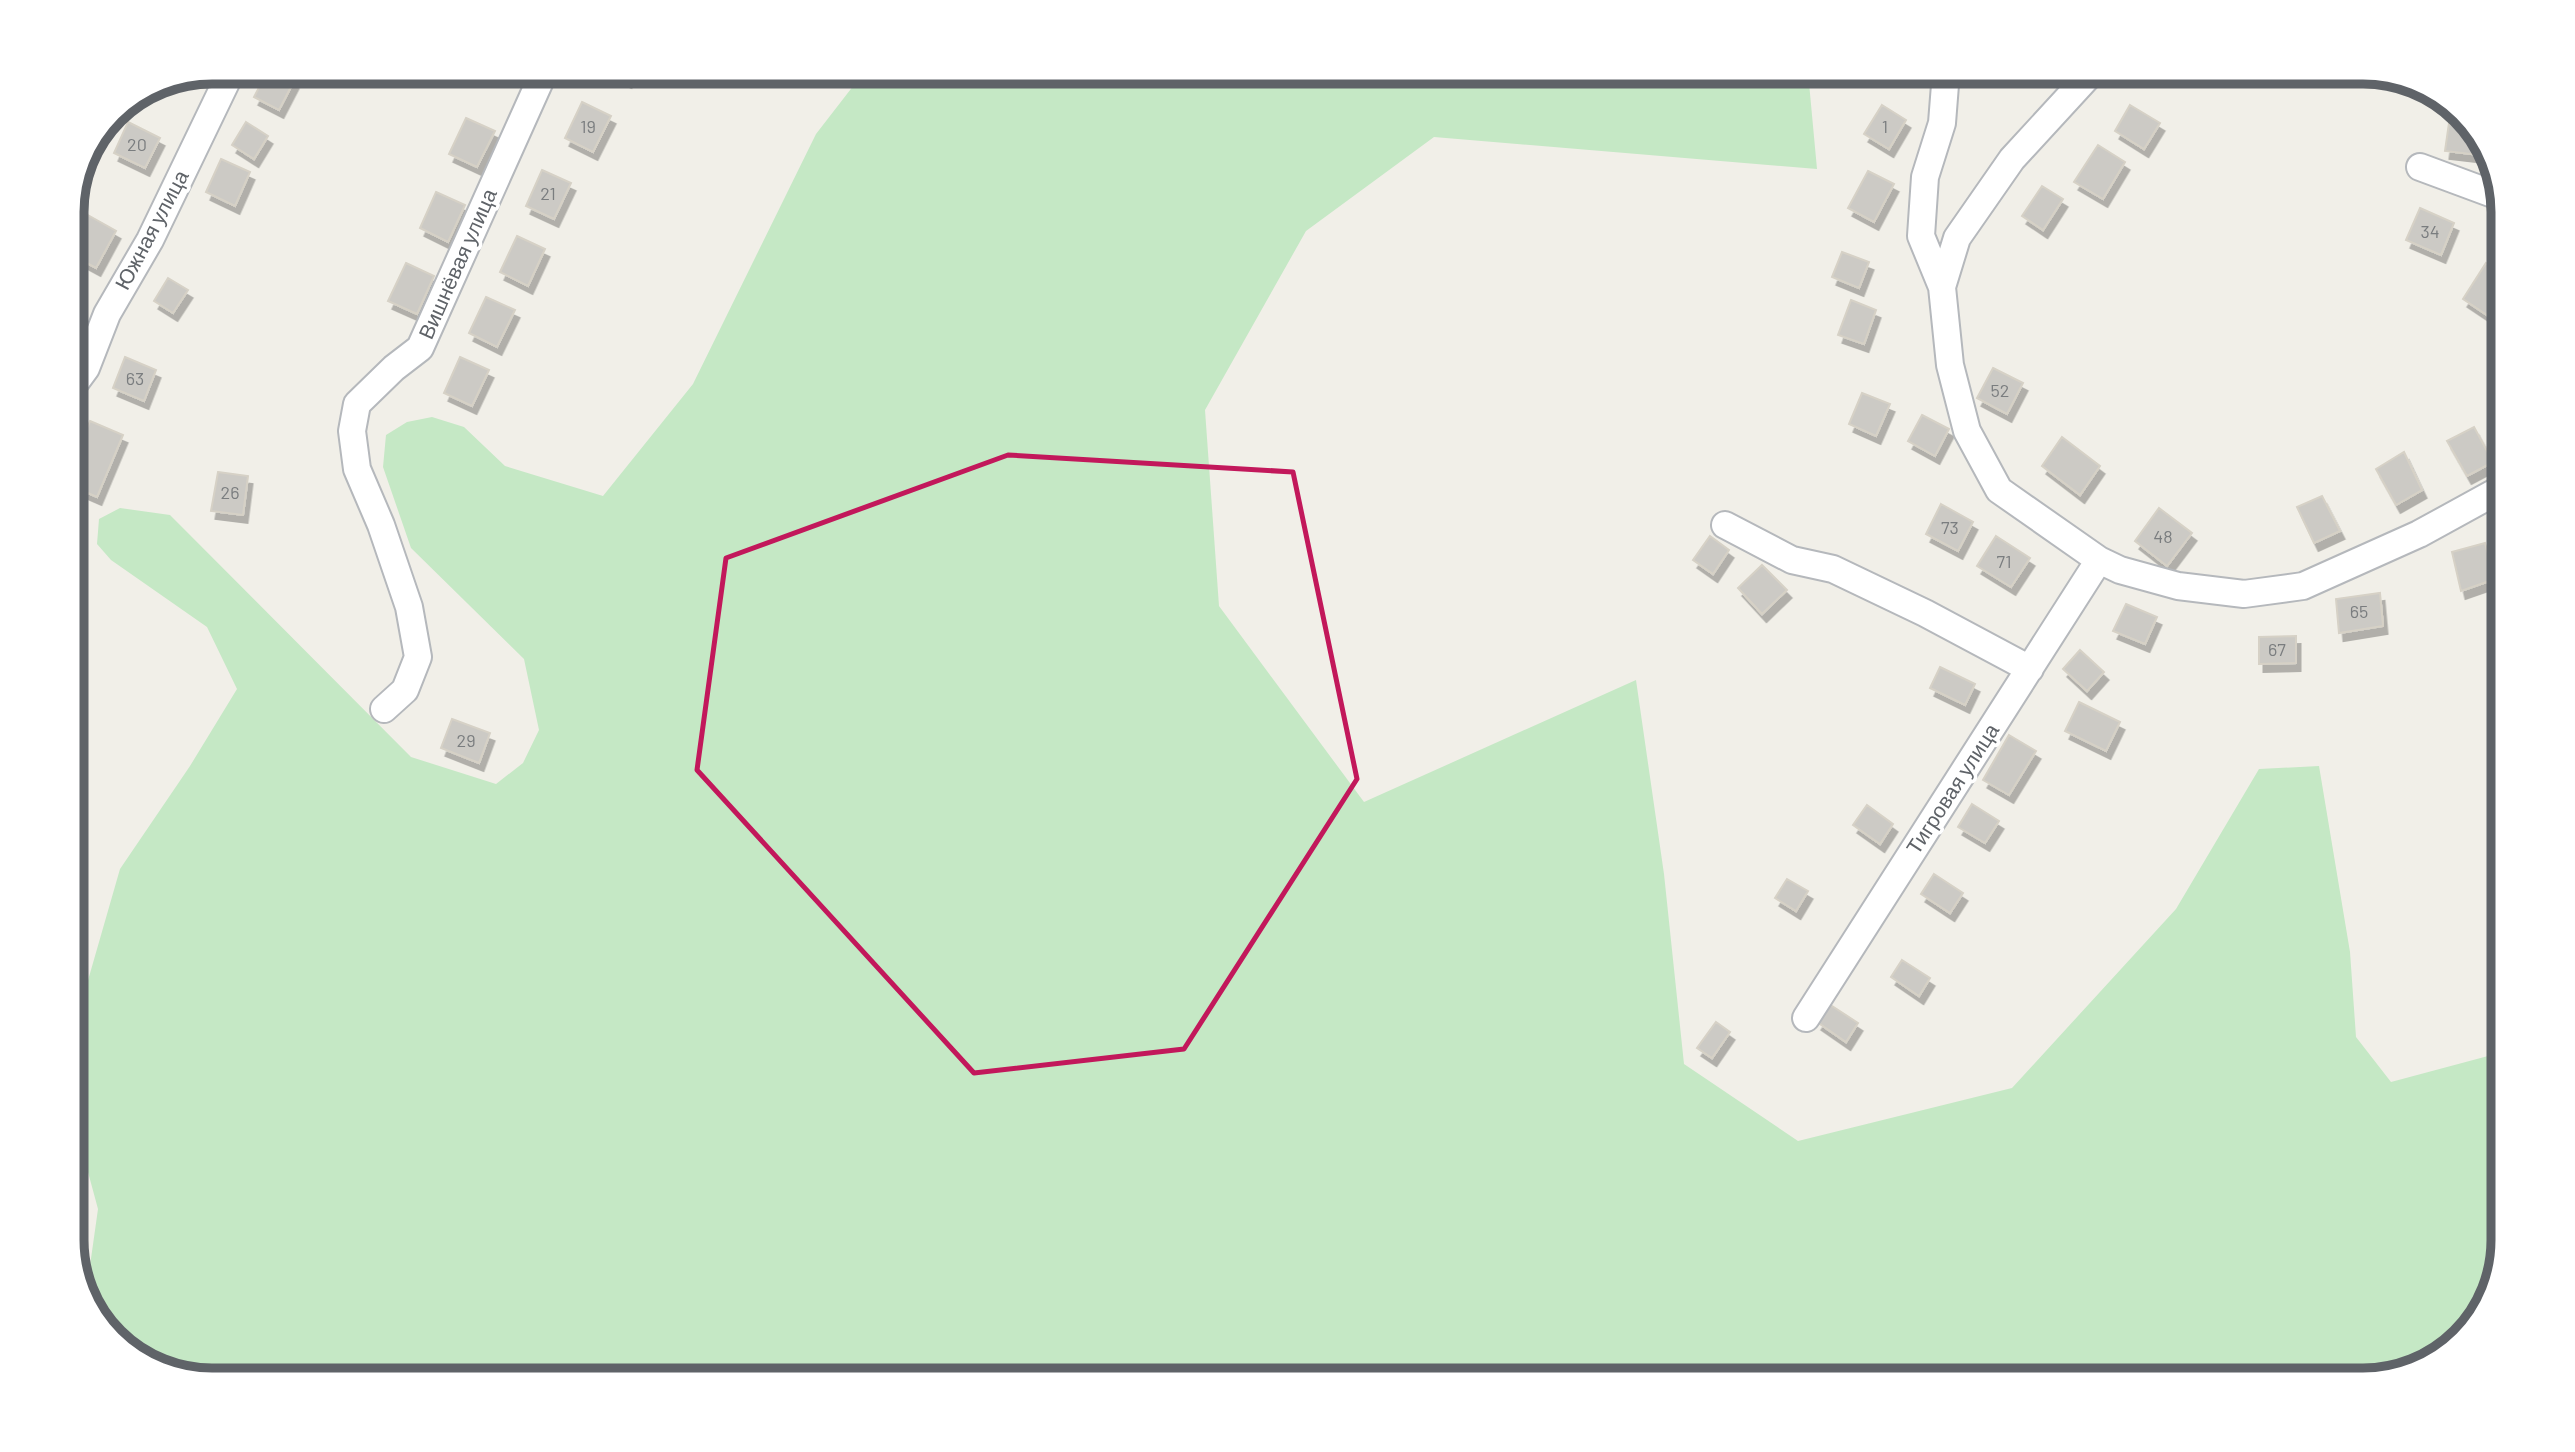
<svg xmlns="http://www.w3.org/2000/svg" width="2575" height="1452" viewBox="0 0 2575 1452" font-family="Barlow,sans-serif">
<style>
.green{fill:#c5e8c5}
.building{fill:#cccac5;stroke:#d6d1c6;stroke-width:2;filter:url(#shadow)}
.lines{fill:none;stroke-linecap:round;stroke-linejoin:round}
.minor-casing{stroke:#b5b8bc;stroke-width:30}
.minor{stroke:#fff;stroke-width:26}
.marked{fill:none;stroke:#c2185b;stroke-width:5;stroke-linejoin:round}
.labels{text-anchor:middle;stroke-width:7;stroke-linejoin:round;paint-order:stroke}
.number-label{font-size:18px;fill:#7a7d7f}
.street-label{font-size:21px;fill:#5f6368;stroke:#fff}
.rim{fill:none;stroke:#5f6368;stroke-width:9}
</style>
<defs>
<filter id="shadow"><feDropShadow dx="4.5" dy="8" stdDeviation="0" flood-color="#0004"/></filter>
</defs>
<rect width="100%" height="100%" fill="#f1efe8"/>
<path class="green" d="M864 72H1808L1817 169 1434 137 1306 231 1205 410 1219 606 1364 802 1636 680 1664 874 1684 1064 1798 1141 2012 1088 2176 909 2259 769 2319 766 2350 952 2356 1037 2391 1082 2503 1052V1240L2485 1310 2433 1361 2363 1380H212L142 1362 91 1310 86 1294 98 1209 72 1113V1036L120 869 190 766 237 689 207 627 111 560 97 544 99 519 120 508 170 515 411 757 496 784 523 763 539 730 524 659 411 548 383 467 386 435 407 422 432 417 464 427 505 466 603 496 693 384 816 134Z"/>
<path class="building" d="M267 72H276L294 81 279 110 254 97Z
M609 72H631L627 80Z
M582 102 611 116 593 152 565 138Z
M1882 105 1906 120 1889 149 1864 134Z
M2130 105 2160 123 2144 149 2115 131Z
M2450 116 2460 118 2480 137 2479 155 2445 151Z
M466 118 495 131 477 167 449 154Z
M128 122 160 138 145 168 114 153Z
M246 122 268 136 254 159 232 145Z
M2098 145 2125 162 2103 199 2074 182Z
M221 159 250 172 235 206 206 192Z
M542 170 571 183 554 219 526 206Z
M1868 171 1894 184 1874 222 1848 208Z
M2042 186 2063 199 2043 230 2022 216Z
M436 192 465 205 448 242 420 228Z
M2420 208 2454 223 2441 255 2406 240Z
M86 214 116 231 96 268 72 255V240Z
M517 236 545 249 528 286 500 272Z
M1842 252 1869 262 1859 288 1832 277Z
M406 263 434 276 417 314 388 301Z
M2486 263 2503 274V301L2493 319 2463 299Z
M168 278 188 290 173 313 154 301Z
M486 297 515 310 497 347 469 333Z
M1851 300 1876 310 1864 344 1838 335Z
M125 357 156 370 144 401 113 388Z
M460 357 489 370 472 406 444 393Z
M1993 368 2023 383 2007 414 1977 398Z
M1862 393 1890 404 1876 436 1849 424Z
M1922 415 1949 429 1935 456 1908 441Z
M90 421 123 435 97 497 72 486V464Z
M2474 427 2493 462 2467 476 2447 441Z
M2062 437 2100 466 2080 495 2042 466Z
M2404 452 2422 490 2396 505 2376 469Z
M218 472 248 476 243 515 211 511Z
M2322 496 2340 531 2314 543 2297 507Z
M1941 504 1973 522 1958 551 1926 534Z
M2159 508 2192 533 2167 566 2135 541Z
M1710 536 1729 550 1713 574 1693 560Z
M1996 536 2030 558 2011 587 1977 566Z
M2485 543 2495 579 2461 591 2452 552Z
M1762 565 1787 590 1762 614 1738 588Z
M2380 593 2383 626 2339 633 2336 599Z
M2126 604 2157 617 2145 644 2113 631Z
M2296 636V663L2259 664V637Z
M2080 650 2104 672 2087 691 2063 669Z
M1940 667 1975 684 1965 705 1930 688Z
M2079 702 2120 722 2106 751 2065 731Z
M452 719 490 733 479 763 441 748Z
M2009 735 2036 751 2009 795 1983 780Z
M1972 804 1999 821 1985 843 1958 827Z
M1867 805 1893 824 1880 844 1853 825Z
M1934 874 1963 893 1950 913 1921 894Z
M1787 879 1808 891 1796 911 1775 898Z
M1902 960 1930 978 1919 996 1891 977Z
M1829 1004 1858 1023 1846 1042 1817 1022Z
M1716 1022 1730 1032 1712 1058 1697 1048Z"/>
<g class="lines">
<defs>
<path id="minor" d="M2092 72 2012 159 1957 238 1942 287 1950 365 1967 431 1999 490 2099 560 2120 570 2178 586 2244 594 2303 586 2419 534 2503 488
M2420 167 2501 197
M1942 287 1921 236 1925 177 1942 123 1946 72
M72 387 86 368 107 314 150 240 231 72
M1725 525 1792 560 1833 569 1925 613 2030 669
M384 709 405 690 418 657 409 607 381 525 357 469 352 431 357 404 394 368 420 348 544 72
M1806 1018 2099 560"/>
</defs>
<use href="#minor" class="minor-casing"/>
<use href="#minor" class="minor"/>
</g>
<path class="marked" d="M1008 455 1293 472 1357 779 1184 1049 974 1073 697 770 726 558Z"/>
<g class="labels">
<g class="number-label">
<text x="588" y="133">19</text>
<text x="1885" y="133">1</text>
<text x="137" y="151">20</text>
<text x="548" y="200">21</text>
<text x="2430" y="238">34</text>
<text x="135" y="385">63</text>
<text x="2000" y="397">52</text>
<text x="230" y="499">26</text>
<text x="1950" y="534">73</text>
<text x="2163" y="543">48</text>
<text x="2004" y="568">71</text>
<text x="2359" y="618">65</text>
<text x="2277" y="656">67</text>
<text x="466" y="747">29</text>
</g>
<g class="street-label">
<text transform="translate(152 230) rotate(-62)" y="7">Южная улица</text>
<text transform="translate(458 264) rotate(-66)" y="7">Вишнёвая улица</text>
<text transform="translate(1953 789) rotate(-57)" y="7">Тигровая улица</text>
</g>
</g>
<path d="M0 0H2575V1452H0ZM212 84H2363A128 128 0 0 1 2491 212V1240A128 128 0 0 1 2363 1368H212A128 128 0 0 1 84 1240V212A128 128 0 0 1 212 84Z" fill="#fff" fill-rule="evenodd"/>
<path class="rim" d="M212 84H2363A128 128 0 0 1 2491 212V1240A128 128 0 0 1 2363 1368H212A128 128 0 0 1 84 1240V212A128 128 0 0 1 212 84Z"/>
</svg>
